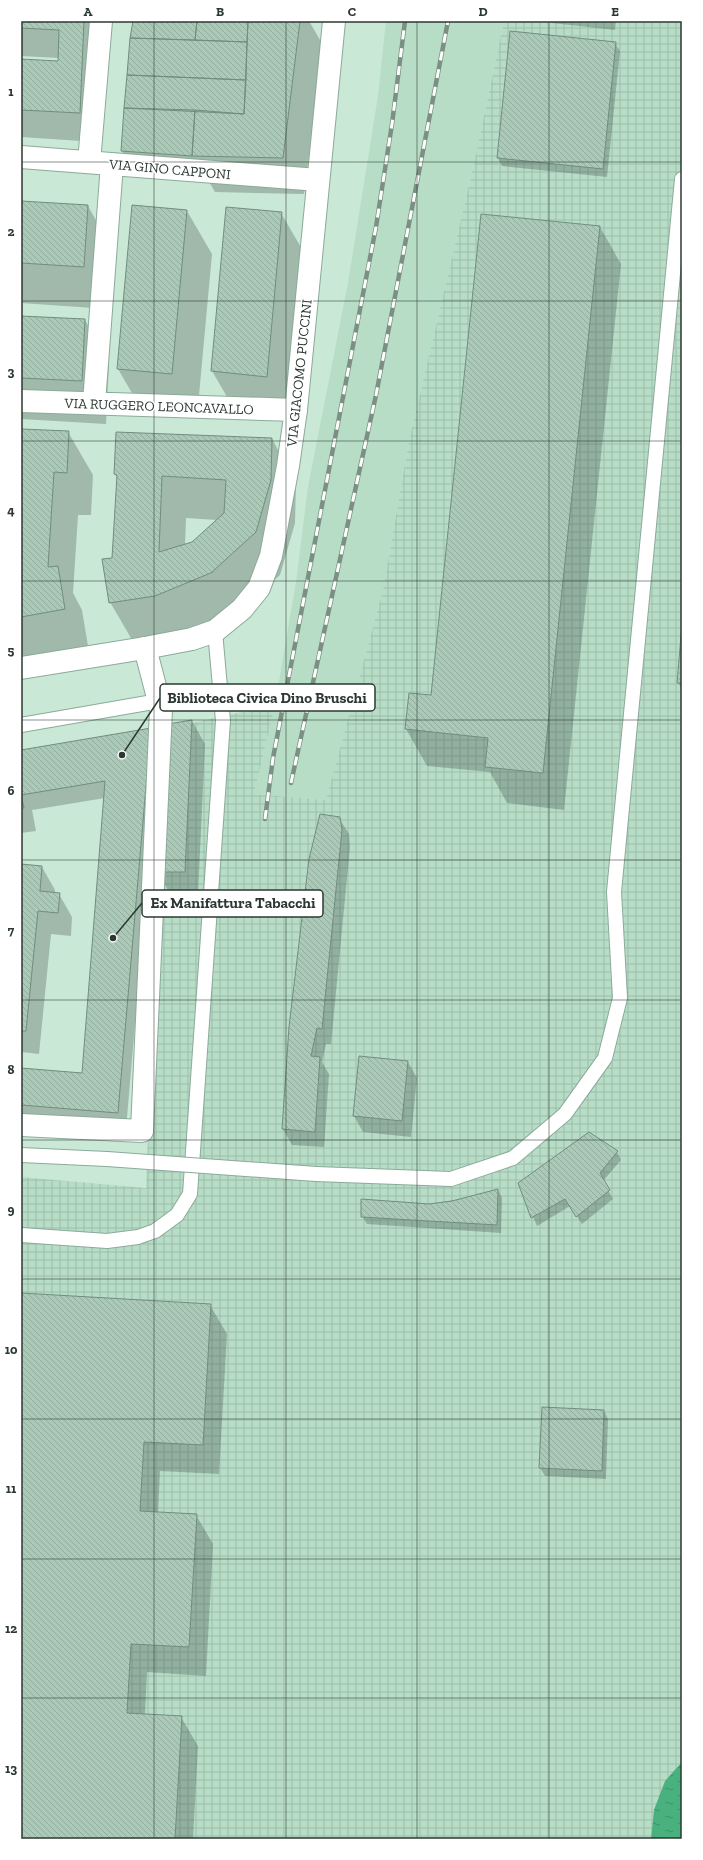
<svg xmlns="http://www.w3.org/2000/svg" width="703" height="1860" viewBox="0 0 703 1860" font-family="'Zilla Slab',serif">
<style>
.built{fill:#b7ddc7}
.industrial{fill:url(#industrial-grid)}
.water{fill:url(#water-ripples)}
.shadow{fill:#0003;fill-rule:evenodd}
.building{fill:url(#building-back-hatch);stroke:#718e7d;fill-rule:evenodd}
.lines{fill:none;stroke-linecap:round;stroke-linejoin:round}
.service-casing{stroke:#8caa99;stroke-width:16}
.minor-casing{stroke:#8caa99;stroke-width:24}
.primary-casing{stroke:#8caa99;stroke-width:24}
.service{stroke:#fff;stroke-width:14}
.minor{stroke:#fff;stroke-width:22}
.primary{stroke:#fff;stroke-width:22}
.rail-casing{stroke:#7b9083;stroke-width:4.5}
.rail{stroke:#fff;stroke-width:3;stroke-dasharray:9;stroke-linecap:butt}
.service-bridge-casing{stroke:#8caa99;stroke-width:16;stroke-linecap:butt}
.service-bridge{stroke:#fff;stroke-width:14}
.grid{fill:none;stroke:#2c3831;stroke-width:1;stroke-opacity:0.55}
.labels{text-anchor:middle;stroke-width:3;stroke-linejoin:round;paint-order:stroke}
.street-label{font-size:14px;fill:#2c3831;stroke:#fff}
.leader{fill:none;stroke:#2c3831;stroke-width:1.5}
.callout-dot{fill:#2c3831;stroke:#fff;stroke-width:1.5}
.callout{fill:#fff;stroke:#2c3831;stroke-width:1.5}
.callout-label{font-size:15px;text-anchor:middle;font-weight:bold;fill:#2c3831}
.neatline{fill:none;stroke:#2c3831;stroke-width:1.5}
.grid-label{font-size:13px;text-anchor:middle;font-weight:bold;fill:#2c3831}
</style>
<defs>
<pattern id="industrial-grid" width="8" height="8" patternUnits="userSpaceOnUse"><rect width="8" height="8" fill="#b7ddc7"/><path d="M0 4h8M4 0v8" fill="none" stroke="#9ebeab"/></pattern>
<pattern id="water-ripples" width="26" height="14" patternUnits="userSpaceOnUse"><rect width="26" height="14" fill="#48b17e"/><path d="M2 4q2-2 4 0t4 0M15 11q2-2 4 0t4 0" fill="none" stroke="#3c9168"/></pattern>
<pattern id="building-back-hatch" width="6" height="6" patternUnits="userSpaceOnUse"><rect width="6" height="6" fill="#aac9b7"/><path d="M-1 5l2 2M0 0l6 6M5-1l2 2" fill="none" stroke="#92ad9e"/></pattern>
</defs>
<rect width="100%" height="100%" fill="#c9e8d5"/>
<path class="built" d="M386 21H504L473 168 409 441 383 590 326 800 254 794 275 705 296 582 308 487 348 283 378 96Z"/>
<path class="industrial" d="M504 21H682V1839H21V1177L146 1188 164 729 275 705 254 794 326 800 383 590 409 441 473 168Z"/>
<path class="water" d="M682 1762V1839H651L654 1810 665 1781Z"/>
<path class="shadow" d="M21 21H102L96 142 21 137V60L59 62V58L21 56Z
M134 21H309L323 45 304 194 215 192 203 171 131 167 122 151Z
M550 21H616L615 30 552 23Z
M615 43 620 51 607 177 502 166 498 158Z
M21 202 88 206 112 249 108 309 21 303Z
M227 208 281 213 306 256 291 419 237 414 212 371Z
M187 211 212 254 197 417 143 412 118 369Z
M600 227 621 264 564 810 507 803 490 772 427 766 406 729 432 696Z
M21 317 85 320 109 363 106 424 21 419Z
M21 430 68 432 93 475 91 515H78L73 593 82 610 89 652 21 663Z
M272 439 296 482 295 523 280 575 237 614V615L135 645 110 602 117 478 115 474ZM186 518 217 520 192 543 185 545Z
M682 634V690L678 682Z
M192 721 205 744 198 895H171L157 872Z
M159 745 126 1129 21 1120V1069L83 1074 105 798 32 810 36 831 21 833V751Z
M339 818 349 834 350 847 331 1044H326L322 1062 329 1074 324 1147 292 1145 283 1129Z
M21 865 42 867 55 890V893L59 894 72 917 71 936 51 934 39 1054 21 1052Z
M408 1062 417 1078 411 1137 363 1132 354 1116Z
M617 1152 621 1160 603 1181 613 1199 582 1224 570 1206 537 1226 519 1184Z
M498 1190 502 1198 501 1233 367 1224 362 1216 483 1195Z
M21 1294 210 1305 227 1334 219 1474 160 1471 158 1513 196 1515 213 1544 206 1676 147 1672 145 1715 181 1717 198 1746 193 1839H21Z
M543 1408 604 1411 608 1419 606 1479 545 1476 540 1468Z"/>
<path class="building" d="M21 21H84L80 113 21 110V59L58 61 59 30 21 28Z
M133 21H197L195 40 130 38Z
M197 21H248L247 42 195 40Z
M248 21H300L283 158 192 156 195 110 244 114Z
M510 31 616 42 603 169 497 158Z
M130 38 247 42 246 80 127 75Z
M127 75 246 80 244 114 124 108Z
M124 108 195 110 192 156 121 151Z
M21 201 88 205 84 267 21 263Z
M132 205 187 210 172 374 117 369Z
M226 207 282 212 267 377 211 371Z
M481 214 600 226 543 773 485 767 488 738 405 729 409 693 431 695Z
M21 316 85 319 82 381 21 378Z
M21 429 69 431 67 473 54 472 48 567 58 566 65 609 21 617Z
M116 432 272 438 271 480 256 532 213 571V572L155 596 109 603 102 559 112 558 117 475 114 474ZM162 476 226 480 224 513 192 542 159 552Z
M682 624V683H677Z
M192 720 185 872H156L162 725Z
M151 728 118 1113 21 1105V1068L82 1073 105 781 21 795 24 808H21V750Z
M320 814 340 817 342 830 322 1029 317 1028 311 1056 320 1057 315 1132 282 1129 289 1027 309 859Z
M21 864 42 866 40 891 60 893 58 913 38 911 26 1031H21Z
M359 1056 408 1061 402 1121 353 1116Z
M589 1132 618 1151 600 1173 610 1190 576 1217 565 1199 531 1218 518 1183Z
M498 1189 497 1225 361 1217V1199L429 1204 452 1201Z
M21 1293 211 1304 203 1445 144 1442 140 1511 197 1514 189 1647 131 1644 127 1713 182 1716 175 1839H21Z
M542 1407 604 1410 602 1471 539 1468Z"/>
<g class="lines">
<defs>
<path id="service" d="M21 725 159 701
M21 1155 107 1159
M316 1174 451 1179 513 1158 565 1114 605 1058 620 998 614 892 682 179
M21 1235 107 1241 138 1237 155 1231 177 1215 190 1194 223 721 215 631"/>
<path id="minor" d="M21 157 318 180
M89 162 101 21
M21 401 296 410
M94 403 112 164
M21 1125 142 1131 161 709 145 648"/>
<path id="primary" d="M21 668 145 648 192 639 215 631 242 609 259 588 271 556 288 466 296 410 334 21"/>
</defs>
<use href="#service" class="service-casing"/>
<use href="#minor" class="minor-casing"/>
<use href="#primary" class="primary-casing"/>
<use href="#service" class="service"/>
<use href="#minor" class="minor"/>
<use href="#primary" class="primary"/>
<defs>
<path id="rail" d="M291 783 376 395 448 21
M265 819 273 758 376 227 392 124 405 21"/>
</defs>
<use href="#rail" class="rail-casing"/>
<use href="#rail" class="rail"/>
<defs>
<path id="service-bridge" d="M107 1159 316 1174"/>
</defs>
<use href="#service-bridge" class="service-bridge-casing"/>
<use href="#service-bridge" class="service-bridge"/>
</g>
<path class="grid" d="M154 21V1839M286 21V1839M417 21V1839M549 21V1839M21 162H682M21 301H682M21 441H682M21 581H682M21 720H682M21 860H682M21 1000H682M21 1140H682M21 1279H682M21 1419H682M21 1559H682M21 1698H682"/>
<g class="labels">
<g class="street-label">
<text transform="translate(170 169) rotate(5)" y="5">VIA GINO CAPPONI</text>
<text transform="translate(299 373) rotate(-84)" y="5">VIA GIACOMO PUCCINI</text>
<text transform="translate(159 406) rotate(2)" y="5">VIA RUGGERO LEONCAVALLO</text>
</g>
</g>
<path class="leader" d="M122 755L160 698M113 938L142 903"/>
<g class="callout-dot">
<circle cx="122" cy="755" r="4"/>
<circle cx="113" cy="938" r="4"/>
</g>
<g class="callout">
<rect x="160" y="684" width="215" height="27" rx="4"/>
<rect x="142" y="890" width="181" height="27" rx="4"/>
</g>
<g class="callout-label">
<text x="267" y="703">Biblioteca Civica Dino Bruschi</text>
<text x="233" y="908">Ex Manifattura Tabacchi</text>
</g>
<rect width="703" height="1860" fill="none" stroke="#ffffff" stroke-width="44"/>
<rect x="22" y="22" width="659" height="1816" class="neatline"/>
<g class="grid-label">
<text x="88" y="16">A</text>
<text x="220" y="16">B</text>
<text x="352" y="16">C</text>
<text x="483" y="16">D</text>
<text x="615" y="16">E</text>
<text x="11" y="96">1</text>
<text x="11" y="236">2</text>
<text x="11" y="376">3</text>
<text x="11" y="515">4</text>
<text x="11" y="655">5</text>
<text x="11" y="795">6</text>
<text x="11" y="935">7</text>
<text x="11" y="1074">8</text>
<text x="11" y="1214">9</text>
<text x="11" y="1354">10</text>
<text x="11" y="1493">11</text>
<text x="11" y="1633">12</text>
<text x="11" y="1773">13</text>
</g>
</svg>
